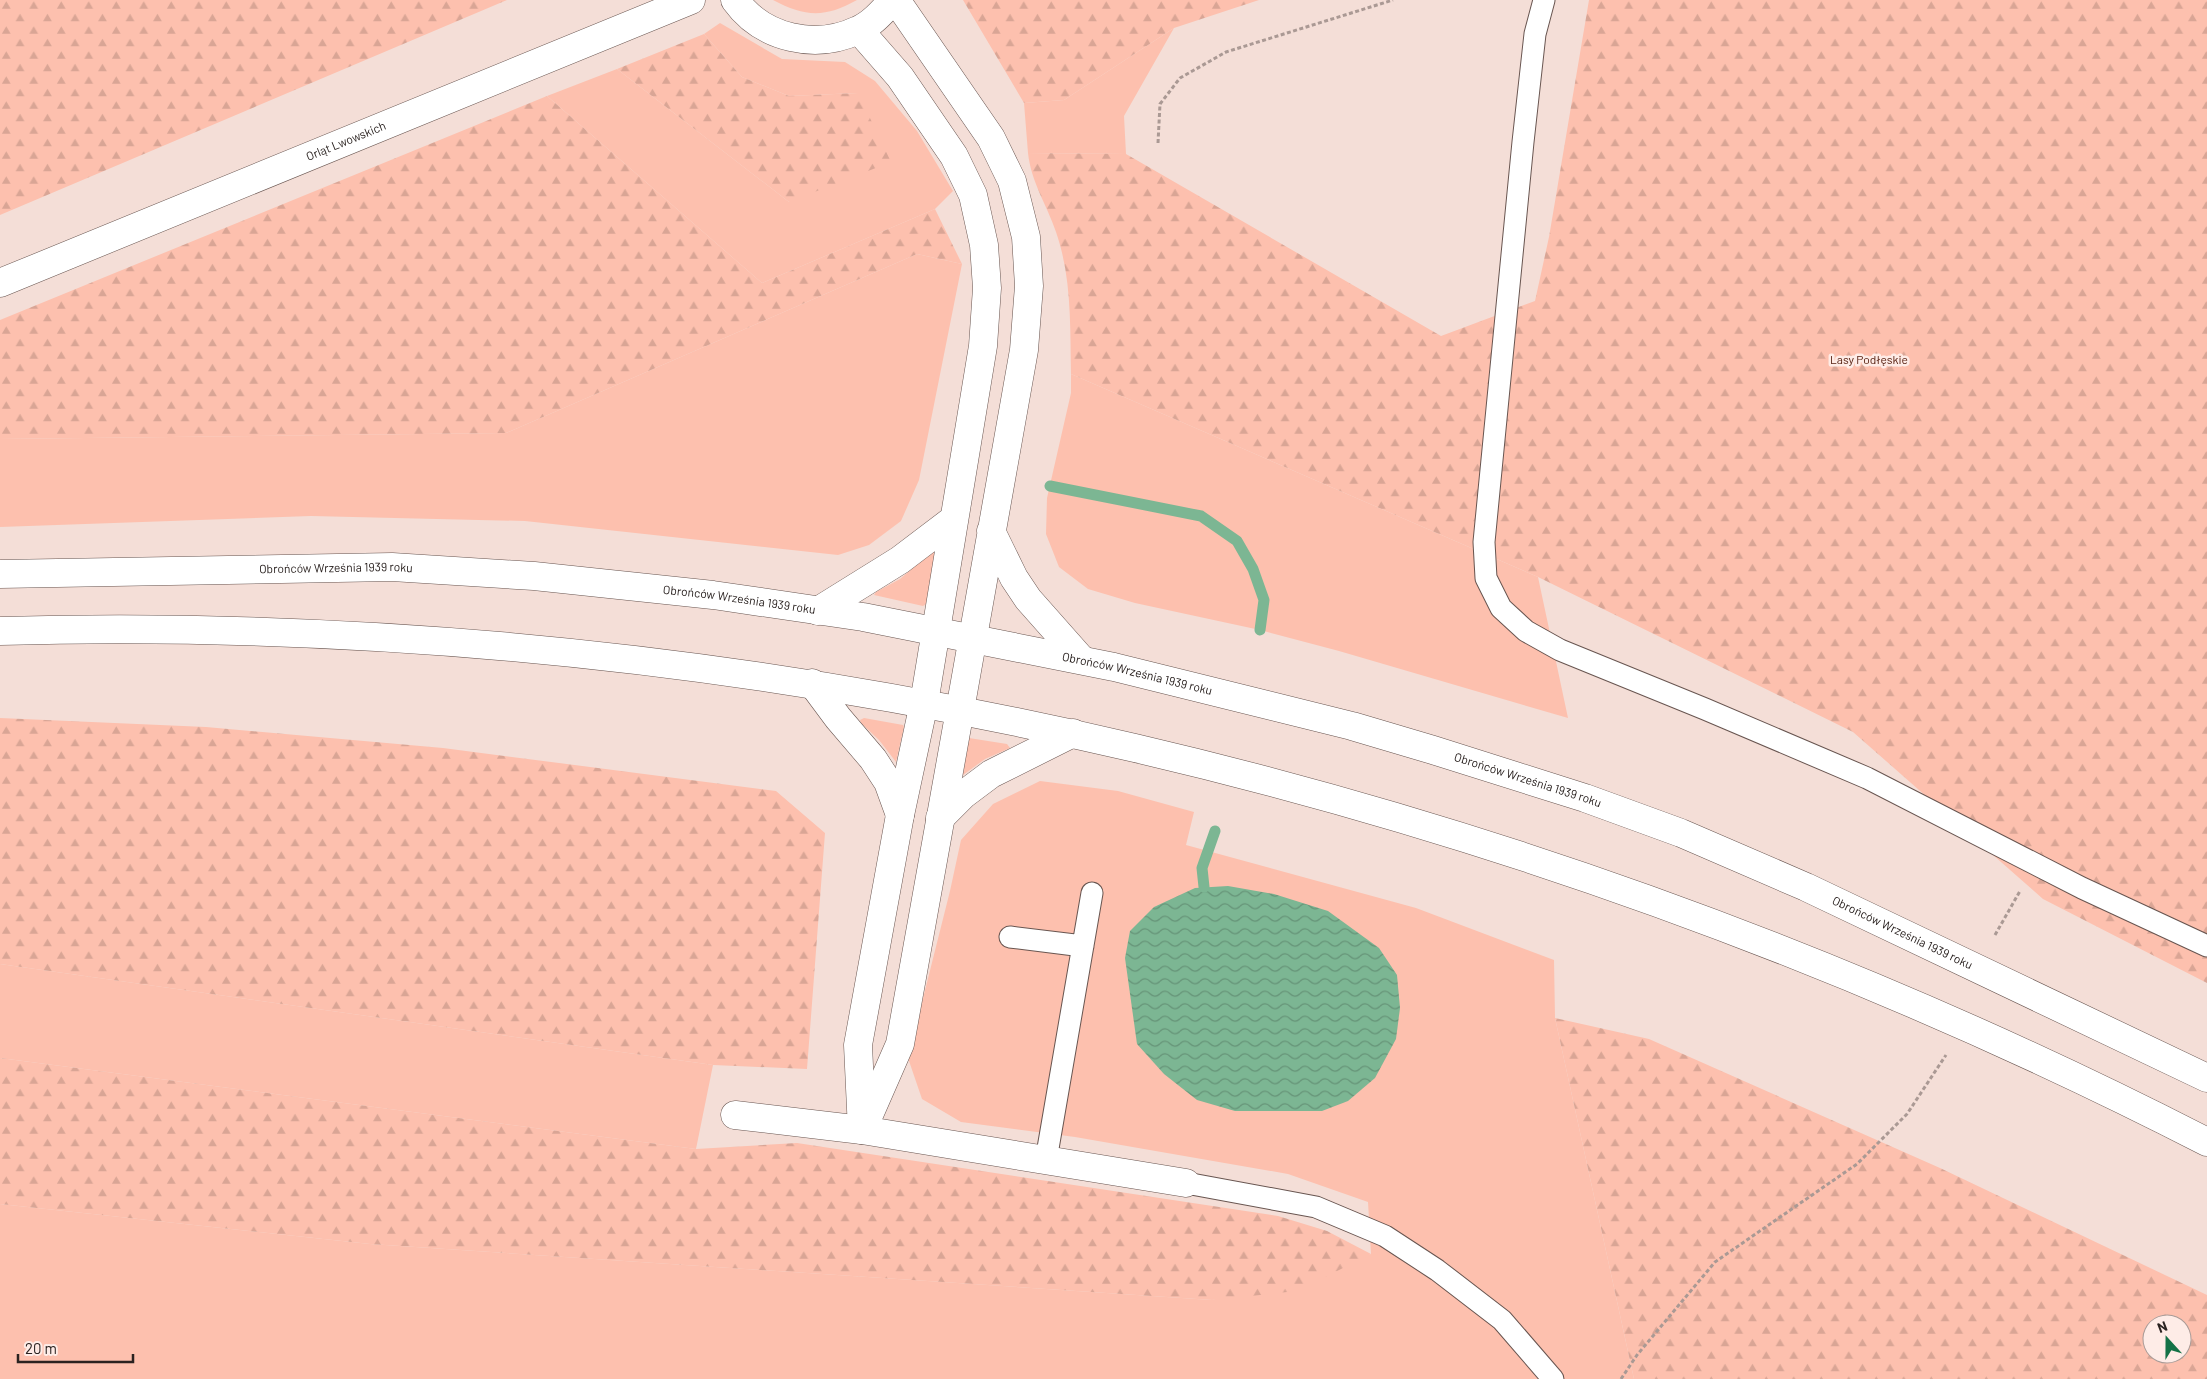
<svg xmlns="http://www.w3.org/2000/svg" width="2207" height="1379" viewBox="0 0 2207 1379" font-family="Barlow,sans-serif">
<style>
.grass{fill:#fdc0ae}
.forest{fill:url(#forest-firs);fill-rule:evenodd}
.water{fill:url(#water-waves)}
.lines{fill:none;stroke-linecap:round;stroke-linejoin:round}
.stream{stroke:#7cb693;stroke-width:11}
.service-casing{stroke:#685550;stroke-width:23}
.minor-casing{stroke:#685550;stroke-width:29}
.tertiary-casing{stroke:#685550;stroke-width:29}
.primary-casing{stroke:#685550;stroke-width:29}
.path{stroke:#aa9994;stroke-width:3;stroke-dasharray:4 2.5;stroke-linecap:butt}
.service{stroke:#fff;stroke-width:21}
.minor{stroke:#fff;stroke-width:28}
.tertiary{stroke:#fff;stroke-width:28}
.primary{stroke:#fff;stroke-width:28}
.labels{text-anchor:middle;stroke-width:5;stroke-linejoin:round;paint-order:stroke}
.street-label{font-size:12px;fill:#2a2220;stroke:#feece7}
.park-label{font-size:12px;fill:#521a0a;stroke:#feece7}
</style>
<defs>
<pattern id="forest-firs" width="22" height="20" patternUnits="userSpaceOnUse" patternTransform="scale(1.25)"><rect width="22" height="20" fill="#fdc0ae"/><path d="M5 1l3.5 6h-7zM16 11l3.5 6h-7z" fill="#d9a595"/></pattern>
<pattern id="water-waves" width="16" height="10" patternUnits="userSpaceOnUse" patternTransform="scale(1.25)"><rect width="16" height="10" fill="#7cb693"/><path d="M0 5q4-4 8 0t8 0" fill="none" stroke="#669478"/></pattern>
</defs>
<rect width="100%" height="100%" fill="#f4ded7"/>
<path class="grass" d="M773 0H857C825 18 805 17 773 0Z
M720 23 782 59 845 62 875 81 917 131 953 191 935 209 762 283 547 96 617 69 789 202 858 93 789 96 742 77 704 34Z
M1174 28 1124 116 1126 154 1028 153 1024 103 1064 100Z
M917 254 962 264 919 480 901 521 869 545 838 555 525 521 311 516 0 527V439L506 433Z
M1071 374 1538 577 1568 718 1339 651 1260 630 1135 603 1088 589 1059 567 1046 534 1047 498 1071 393Z
M940 545 926 604 923 606 874 595 876 592 900 579Z
M864 718 903 725 904 727 896 762 879 740 861 723 860 720Z
M969 738 1007 744 1010 748 985 759 963 775Z
M1040 781 1118 791 1194 812 1186 845 1416 908 1554 960 1555 1018 1634 1379H0V1204L370 1244 1212 1300 1371 1254 1368 1202 1288 1174 1075 1137 961 1122 922 1099 908 1058 950 891 961 840 993 804Z
M0 964 713 1065 696 1149 0 1058Z"/>
<path class="forest" d="M0 0H507L0 215Z
M963 0H1259L1174 28 1064 100 1024 103Z
M1589 0H2207V983L2043 899 1853 732 1538 577 1071 374C1070 327 1072 278 1056 232 1047 205 1031 182 1028 153L1126 154 1441 336 1535 301 1549 237Z
M704 34 742 77 789 96 858 93 891 162 789 202 617 69Z
M547 96 762 283 935 209 962 264 917 254 506 433 0 439V320Z
M0 718 206 727 443 748 776 791 825 833 807 1069 713 1065 0 964Z
M1555 1018 1649 1039 1940 1168 2207 1295V1379H1634ZM2152 1324H2182V1354H2152Z
M0 1058 696 1149 797 1143 1278 1216 1327 1231 1371 1254 1297 1291 1212 1300 370 1244 0 1204Z"/>
<path class="water" d="M1228 886 1274 894 1328 911 1379 948 1397 975 1400 1008 1396 1039 1375 1078 1348 1101 1322 1111H1235L1197 1100 1164 1074 1137 1044 1125 958 1130 931 1154 907 1195 888Z"/>
<g class="lines">
<path class="stream" d="M1050 486 1201 516 1237 541 1253 569 1264 600 1260 630
M1204 887 1202 868 1215 831"/>
<defs>
<path id="service" d="M1544 0 1535 34 1523 142 1484 542 1486 578 1501 608 1526 631 1560 650 1705 709 1867 778 2082 888 2207 946
M1010 937 1083 946
M1046 1160 1092 893
M1186 1183 1316 1207 1385 1236 1437 1270 1502 1320 1553 1379"/>
<g id="minor">
<path id="s1" d="M0 283 691 0"/>
<path d="M812 683 838 718 873 759 888 782 900 815"/>
<path d="M940 818 963 795 991 774 1073 733"/>
<path d="M735 1115 862 1130 1186 1183"/>
<path d="M865 1124 900 1044 960 710"/>
<path d="M862 1130 858 1045 900 815 924 703"/>
</g>
<path id="tertiary" d="M735 0C763 39 816 50 858 30 872 24 883 11 893 0
M896 0 991 138 1012 181 1026 237 1029 286 1024 350 960 710
M859 30 900 77 954 156 973 195 984 245 987 288 983 346 924 703
M991 531 1014 578 1028 599 1082 660
M818 611 900 560 954 519"/>
<g id="primary">
<path id="s2" d="M0 574 392 567 534 576 713 595 863 617 1114 667 1352 726 1433 750 1585 798 1681 833 1806 887 2207 1078"/>
<path d="M0 631C764 610 1528 794 2207 1142"/>
</g>
</defs>
<use href="#service" class="service-casing"/>
<use href="#minor" class="minor-casing"/>
<use href="#tertiary" class="tertiary-casing"/>
<use href="#primary" class="primary-casing"/>
<path class="path" d="M1158 143 1160 104 1180 78 1226 52 1393 0
M1995 935 2020 891
M1621 1379 1637 1355 1715 1262 1857 1164 1907 1114 1946 1055"/>
<use href="#service" class="service"/>
<use href="#minor" class="minor"/>
<use href="#tertiary" class="tertiary"/>
<use href="#primary" class="primary"/>
</g>
<g class="labels">
<g class="street-label">
<text dy="4" stroke="none"><textPath href="#s1" startOffset="374">Orląt Lwowskich</textPath></text>
<text dy="4" stroke="none"><textPath href="#s2" startOffset="336">Obrońców Września 1939 roku</textPath></text>
<text dy="4" stroke="none"><textPath href="#s2" startOffset="741">Obrońców Września 1939 roku</textPath></text>
<text dy="4" stroke="none"><textPath href="#s2" startOffset="1146">Obrońców Września 1939 roku</textPath></text>
<text dy="4" stroke="none"><textPath href="#s2" startOffset="1551">Obrońców Września 1939 roku</textPath></text>
<text dy="4" stroke="none"><textPath href="#s2" startOffset="1956">Obrońców Września 1939 roku</textPath></text>
</g>
<g class="park-label">
<text x="1869" y="364">Lasy Podłęskie</text>
</g>
</g>
<g transform="translate(2167 1339) rotate(339)"><circle r="24" fill="#feece7" stroke="#a99b97"/>
<path d="M0-4L9 19L0 12L-9 19Z" fill="#147146"/>
<text y="-8" font-size="14" font-weight="bold" text-anchor="middle" fill="#2a2220">N</text>
</g>
<path d="M18 1354v8h115v-8" fill="none" stroke="#2a2220" stroke-width="2.5"/>
<text x="25" y="1354" font-size="15" fill="#2a2220" stroke="#feece7" stroke-width="4" paint-order="stroke">20 m</text>
</svg>
